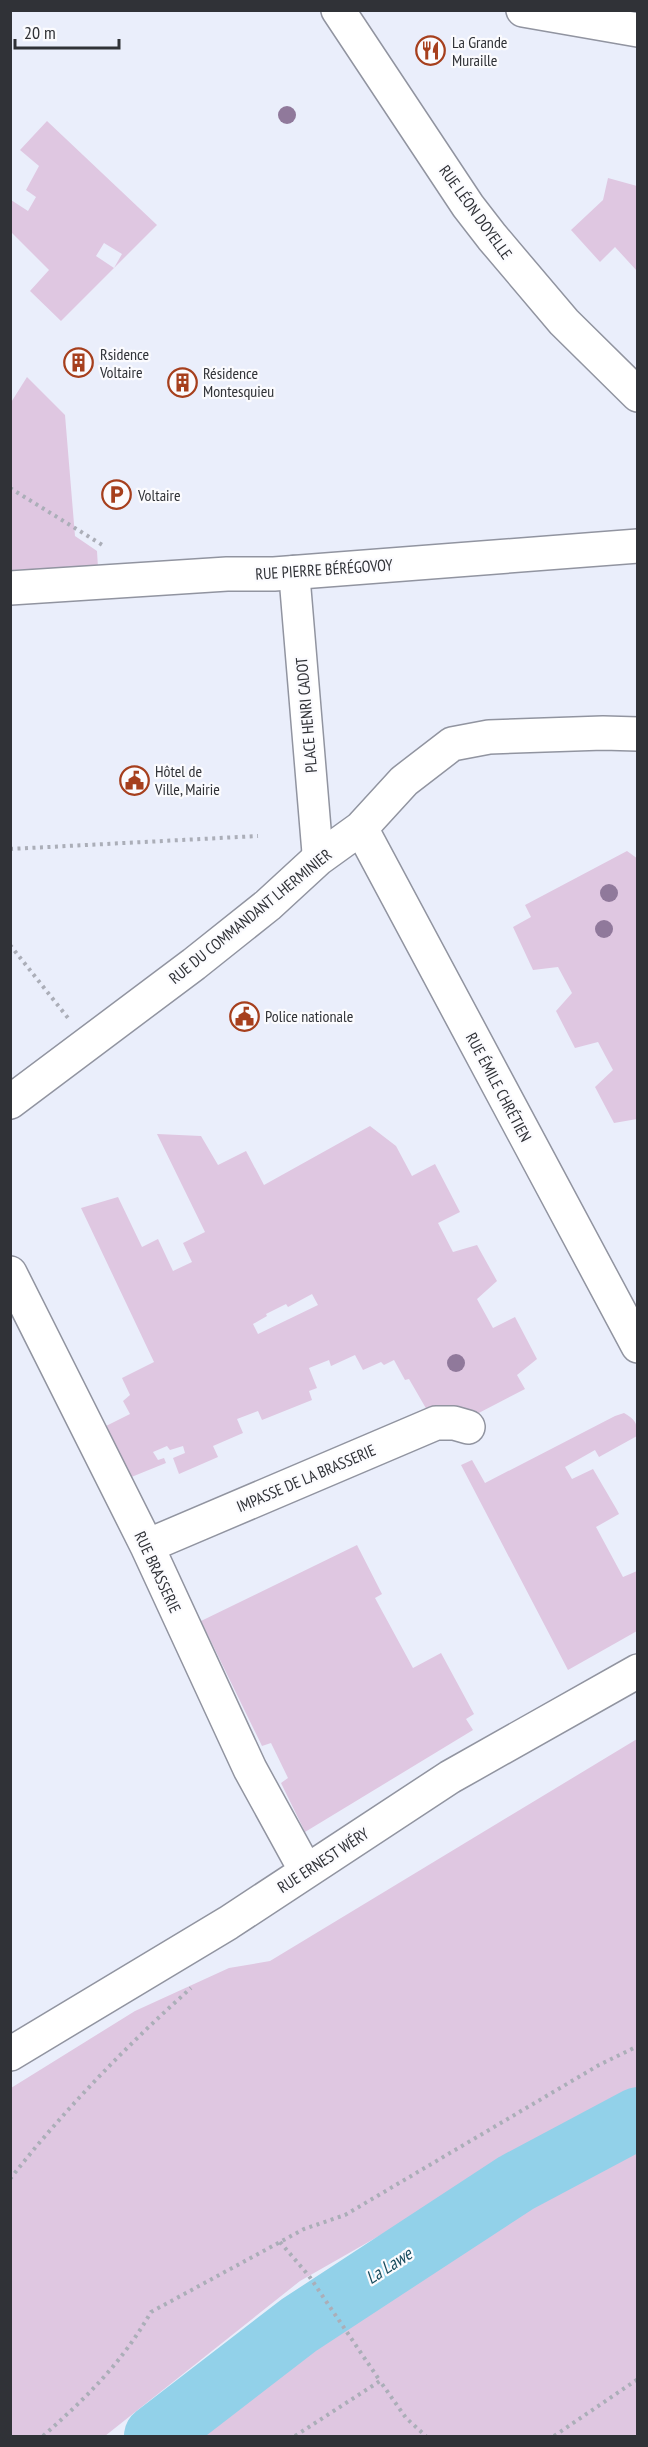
<svg xmlns="http://www.w3.org/2000/svg" width="648" height="2447" viewBox="0 0 648 2447" font-family="'PT Sans Narrow',sans-serif">
<style>
.green{fill:#dfc7e1;fill-rule:evenodd}
.lines{fill:none;stroke-linecap:round;stroke-linejoin:round}
.river{stroke:#92d1e9;stroke-width:62}
.pedestrian-casing{stroke:#9194a0;stroke-width:33}
.minor-casing{stroke:#9194a0;stroke-width:36}
.tertiary-casing{stroke:#9194a0;stroke-width:36}
.secondary-casing{stroke:#9194a0;stroke-width:36}
.path{stroke:#abaeb8;stroke-width:4;stroke-dasharray:3 4.5;stroke-linecap:butt}
.pedestrian{stroke:#fff;stroke-width:30}
.minor{stroke:#fff;stroke-width:33}
.tertiary{stroke:#fff;stroke-width:33}
.secondary{stroke:#fff;stroke-width:33}
.tree{fill:#90799b}
.labels{text-anchor:middle;stroke-width:4.5;stroke-linejoin:round;paint-order:stroke}
.poi-label{font-size:16px;fill:#303237;stroke:#fbfbfe;text-anchor:start}
.street-label{font-size:16px;fill:#303237;stroke:#fbfbfe}
.water-label{font-size:18px;font-style:italic;fill:#184c5e;stroke:#fbfbfe}
</style>
<rect width="100%" height="100%" fill="#eaeefb"/>
<path class="green" d="M47 121 157 225 61 321 30 291 49 270 11 232V200L28 211 36 197 26 190 39 166 20 150ZM104 243 122 254 114 268 96 256Z
M608 178 637 186V271L615 247 600 262 571 230 603 200Z
M27 377 65 415 75 536 97 551 98 568 11 570 10 404Z
M627 851 638 859 637 1119 614 1123 595 1087 613 1070 598 1042 575 1048 556 1011 572 993 558 967 533 970 513 927 531 917 525 905Z
M370 1126 396 1146 412 1176 435 1164 460 1212 438 1223 453 1252 477 1245 497 1281 477 1299 493 1328 515 1317 537 1359 517 1375 525 1389 471 1417H431L409 1379 405 1380 394 1360 384 1365 381 1362 363 1370 355 1355 331 1366 329 1360 309 1368 317 1388 309 1391 312 1400 262 1420 258 1411 237 1419 243 1433 213 1446 218 1457 179 1474 173 1458 185 1453 183 1446 170 1450 167 1446 153 1452 158 1460 164 1458 166 1463 129 1478 104 1427 130 1414 123 1401 130 1395 122 1378 154 1362 81 1208 118 1197 142 1247 158 1239 173 1271 192 1262 183 1243 205 1232 157 1134 201 1136 218 1165 246 1151 264 1185ZM312 1294 318 1305 258 1334 253 1324 267 1316 266 1314 286 1304 288 1307Z
M624 1413C635 1419 638 1424 637 1436L599 1457 595 1450 565 1467 572 1479 593 1469 617 1510 619 1514 596 1527 623 1577 637 1571V1631L568 1670 461 1465 472 1460 485 1483 615 1416Z
M357 1545 382 1594 375 1598 413 1668 441 1653 474 1714 466 1719 473 1730 305 1832 281 1783 288 1778 271 1743 262 1746 201 1621Z
M637 1739V2089L300 2281 105 2436H11V2088L135 2011 229 1968 270 1961Z
M637 2142V2436H181L342 2323 529 2202Z"/>
<g class="lines">
<path class="river" d="M155 2436 299 2325 516 2183 638 2118"/>
<defs>
<path id="pedestrian" d="M294 571 318 859"/>
<path id="minor" d="M338 10 468 206 492 237 564 322 638 395
M361 828 638 1346
M10 1102 194 964 268 905 318 859 361 828 404 781 452 744 489 737 603 733 638 734
M10 1273 147 1546 250 1769 306 1871
M147 1546 436 1423H454L468 1427
M10 2054 228 1923 450 1777 638 1671"/>
<path id="tertiary" d="M10 588 227 574H274L638 546"/>
<path id="secondary" d="M523 10 638 30"/>
</defs>
<use href="#pedestrian" class="pedestrian-casing"/>
<use href="#minor" class="minor-casing"/>
<use href="#tertiary" class="tertiary-casing"/>
<use href="#secondary" class="secondary-casing"/>
<path class="path" d="M10 488 104 546
M10 849 258 836
M10 945 68 1018
M10 2179C64 2110 126 2046 191 1988
M280 2242 309 2276 380 2381
M43 2436C87 2397 121 2364 151 2312L304 2229 345 2215 599 2065 638 2046
M295 2436 380 2381 406 2418 426 2436
M554 2436 638 2379"/>
<use href="#pedestrian" class="pedestrian"/>
<use href="#minor" class="minor"/>
<use href="#tertiary" class="tertiary"/>
<use href="#secondary" class="secondary"/>
</g>
<g class="tree">
<circle cx="287" cy="115" r="9"/>
<circle cx="609" cy="893" r="9"/>
<circle cx="604" cy="929" r="9"/>
<circle cx="456" cy="1363" r="9"/>
</g>
<defs>
<symbol id="restaurant-ring" viewBox="-11 -11 22 22"><circle r="9.5" fill="#fbfbfe" stroke="#a63f1d" stroke-width="1.5"/><path d="M-5-6h1v4h1v-4h1v4h1v-4h1v5L-1.5 .5V6h-2V.5L-5-1ZM5-6V6H3V1.5H1.5Q1.5-4 5-6Z" fill="#a63f1d"/></symbol>
<symbol id="building-ring" viewBox="-11 -11 22 22"><circle r="9.5" fill="#fbfbfe" stroke="#a63f1d" stroke-width="1.5"/><path d="M-4-6H4V6H1V3H-1V6H-4ZM-2.5-4.3h1.7v1.8h-1.7ZM.8-4.3h1.7v1.8H.8ZM-2.5-1h1.7V.8h-1.7ZM.8-1h1.7V.8H.8Z" fill="#a63f1d"/></symbol>
<symbol id="parking-ring" viewBox="-11 -11 22 22"><circle r="9.5" fill="#fbfbfe" stroke="#a63f1d" stroke-width="1.5"/><path d="M-3.5-5.5H1a3.5 3.5 0 0 1 0 7H-1V5.5H-3.5ZM-1-3.4V-.6H.8a1.4 1.4 0 0 0 0-2.8Z" fill="#a63f1d"/></symbol>
<symbol id="civic-ring" viewBox="-11 -11 22 22"><circle r="9.5" fill="#fbfbfe" stroke="#a63f1d" stroke-width="1.5"/><path d="M-.6-6.5H3V-4.5H.6V-3L4-1V1h2V6H-6V1h2V-1L-.6-3ZM-1.2 2.5V6h2.4V2.5Z" fill="#a63f1d"/></symbol>
</defs>
<g fill-rule="evenodd">
<use href="#restaurant-ring" x="414" y="34" width="33" height="33"/>
<use href="#building-ring" x="62" y="346" width="33" height="33"/>
<use href="#building-ring" x="166" y="366" width="33" height="33"/>
<use href="#parking-ring" x="100" y="478" width="33" height="33"/>
<use href="#civic-ring" x="118" y="764" width="33" height="33"/>
<use href="#civic-ring" x="228" y="1000" width="33" height="33"/>
</g>
<g class="labels">
<g class="poi-label">
<text x="452" y="48">La Grande<tspan x="452" dy="18">Muraille</tspan></text>
<text x="100" y="360">Rsidence<tspan x="100" dy="18">Voltaire</tspan></text>
<text x="203" y="379">Résidence<tspan x="203" dy="18">Montesquieu</tspan></text>
<text x="138" y="501">Voltaire</text>
<text x="155" y="777">Hôtel de<tspan x="155" dy="18">Ville, Mairie</tspan></text>
<text x="265" y="1022">Police nationale</text>
</g>
<g class="street-label">
<text transform="translate(476 212) rotate(54)" y="6">RUE LÉON DOYELLE</text>
<text transform="translate(324 569) rotate(-4)" y="6">RUE PIERRE BÉRÉGOVOY</text>
<text transform="translate(306 715) rotate(-95)" y="6">PLACE HENRI CADOT</text>
<text transform="translate(250 916) rotate(-39)" y="6">RUE DU COMMANDANT LHERMINIER</text>
<text transform="translate(499 1087) rotate(62)" y="6">RUE ÉMILE CHRÉTIEN</text>
<text transform="translate(306 1478) rotate(-23)" y="6">IMPASSE DE LA BRASSERIE</text>
<text transform="translate(158 1572) rotate(65)" y="6">RUE BRASSERIE</text>
<text transform="translate(323 1860) rotate(-33)" y="6">RUE ERNEST WÉRY</text>
</g>
<g class="water-label">
<text transform="translate(389 2266) rotate(-33)" y="6">La Lawe</text>
</g>
</g>
<rect width="648" height="2447" fill="none" stroke="#303237" stroke-width="24"/>
<path d="M15 39v9h104v-9" fill="none" stroke="#303237" stroke-width="3"/>
<text x="24" y="39" font-size="18" fill="#303237" stroke="#fbfbfe" stroke-width="4.5" paint-order="stroke">20 m</text>
</svg>
